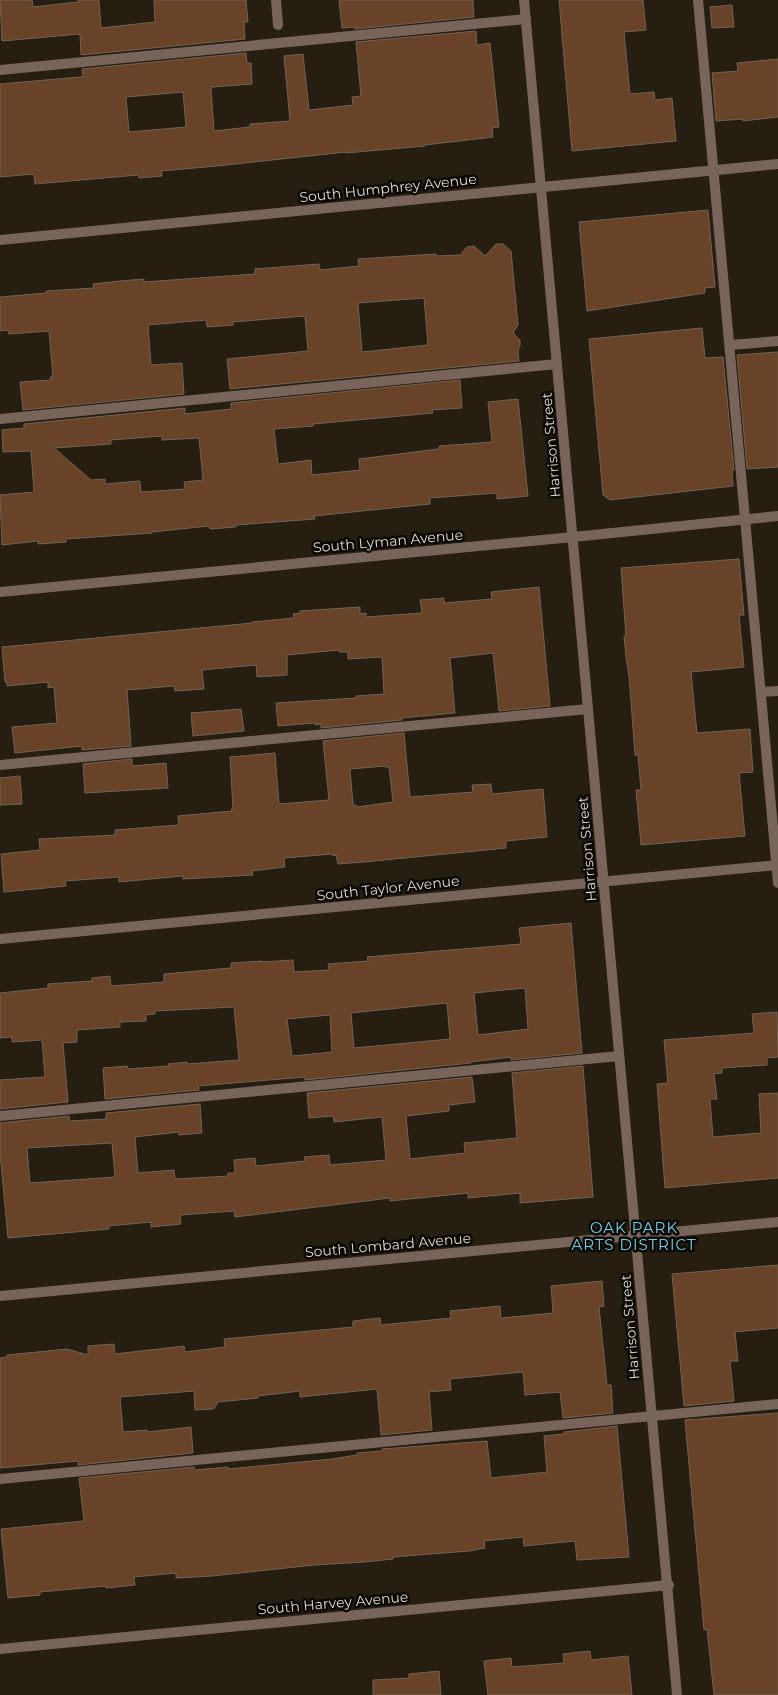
<svg xmlns="http://www.w3.org/2000/svg" width="778" height="1695" viewBox="0 0 778 1695" font-family="Montserrat,sans-serif">
<style>
.building{fill:#694327;stroke:#726257;fill-rule:evenodd}
.lines{fill:none;stroke-linecap:round;stroke-linejoin:round}
.lane{stroke:#78645a;stroke-width:10}
.street{stroke:#78645a;stroke-width:10}
.labels{text-anchor:middle;stroke-width:5;stroke-linejoin:round;paint-order:stroke}
.street-label{font-size:14px;fill:#ded9d0;stroke:#0c0904}
.neighbourhood-label{font-size:15px;letter-spacing:1px;fill:#6fd2ec;stroke:#0c0904}
</style>
<rect width="100%" height="100%" fill="#261e10"/>
<path class="building" d="M0 0H32L33 7 78 2V0H99L101 28 155 22 154 0H246L248 22H244L245 39 81 55 80 34 2 41Z
M339 0H473L474 17 355 29 354 27 342 28Z
M559 0H643L646 30 624 32 630 94 654 92 655 100 672 98 676 141 572 151Z
M732 5 734 27 712 28 710 7Z
M476 31 477 45 490 43 499 127 492 128 493 137 425 145V146L346 153V152L217 166 161 171 162 176 139 178 138 175 35 184 34 174 0 177V84L80 77 83 76 82 69 246 53 247 63H251L252 84 212 87 211 89 214 131 250 127V124L290 121 284 56 303 54 309 110 353 105 352 97 361 96 356 42ZM183 92 186 127 129 132 126 97Z
M778 59V117L743 121V119L716 121 712 73 738 71 737 63Z
M708 210 715 287 705 288V293L587 311 579 222Z
M496 244H503L511 251 518 325 513 333 520 340V346L518 350 519 361 230 389 227 359 308 351 305 316 233 322V325L207 327 206 320 148 325 151 365 182 363 184 394 23 410 20 382 51 380 50 377H53L49 331 9 334 8 330 0 331V297L46 293V291L94 288 93 284 120 281 144 279V282L255 274V269L319 264 320 270 359 266 358 259 436 254V256L460 255 467 247 474 246 485 256ZM424 298 428 345 362 352 358 303Z
M702 328 705 358 723 357 734 470H732L733 486 610 500 603 495 589 339Z
M778 352V467L747 469 737 355Z
M460 380 462 408 432 410 433 413 313 424V426L274 429 278 464 311 460 312 475 360 470 359 459 438 449 440 446 492 442 488 402 518 399 528 496 497 499V493L430 498V504L314 516 315 519 236 525V527L210 529 209 526 152 532V533L66 539V542L38 544V541L2 545 0 495 34 492 31 451 3 452 2 430 24 428V424L185 408V414L231 409V403ZM162 436V440L199 438 203 480 184 482 185 489 141 492 140 481 105 484V479L91 480 54 448 111 444V440Z
M739 559 744 615H739L744 667 691 672 697 733 750 729 753 772 739 773 745 836 641 845 636 790H641L638 755H635L629 676 626 657 624 636H626L621 568Z
M539 587 550 706 499 711 493 653 450 658 455 713 402 718V720L321 728V724L315 725V723L278 726 276 703 356 698V696L384 694 382 657 348 659V652H339V650L287 655V675L257 677 256 665 202 670 204 689 175 691 174 686 127 690 131 746 82 750V746L15 753 12 727 57 723 54 687 48 688V682L7 686V682H5L2 647 252 623V622L294 618 293 614 300 613V611L360 607V614L366 613V617L422 613 420 600 444 598V603L492 599 491 592Z
M241 709 244 731 193 736 191 713Z
M404 733 410 797 473 792 472 785 491 784 492 794 543 789 547 837 506 841V848L364 862 338 864 336 855 333 856V854L284 858 285 867 252 871 253 875 183 879V876L119 882V877L65 881 66 886 4 892 1 854 40 850 39 839 115 835V830L179 825 178 816 232 811 231 809H233L230 757 275 753 279 804 329 800 323 741ZM385 766V767H389L393 802 357 807 356 805H353L350 769Z
M132 759V766L166 763 168 788 85 793 83 764Z
M20 776 22 804 0 805V778Z
M571 923 582 1053 511 1060V1057L471 1062V1063L305 1080V1077L198 1086 199 1090 105 1099 103 1068 127 1066 128 1069 169 1066 168 1064 187 1062V1064L239 1060 234 1007 155 1011V1014L146 1015V1021L120 1022V1027L77 1030V1042L63 1043 68 1102 0 1109V1080L45 1077 42 1040 12 1042V1037L0 1038V993L48 988V984L92 981V978L110 976 111 986 164 982V974L231 968V963L262 961V962L293 960 294 972 329 970 328 964 368 961 367 957 521 944 519 928ZM525 988 528 1029 478 1035 474 993ZM447 1003 450 1039 354 1048 351 1013ZM330 1015 332 1052 292 1056 287 1019Z
M777 1012 778 1057 767 1058V1065L722 1068V1073L714 1074 717 1099H710L713 1137 761 1133 759 1094 778 1093V1178L665 1188 657 1084 668 1083 664 1040 754 1033 752 1014Z
M583 1066 593 1197 520 1203V1193L468 1198V1193L390 1201V1198L235 1217 234 1211 180 1215 181 1224 151 1227V1222L109 1226V1229L8 1238 0 1153V1123L69 1116 70 1121 106 1119V1113L200 1104 202 1133 179 1135V1132L135 1137 138 1173 174 1170 175 1179H177L228 1176V1173H235L234 1160 255 1158 256 1166 305 1161 304 1157 329 1155 330 1165 386 1160 382 1117 334 1122 333 1116 309 1118 307 1093 472 1077 475 1102 449 1105V1111L406 1116 410 1159 465 1153 464 1143 517 1138 512 1073ZM112 1143 115 1177 30 1183 27 1148Z
M778 1265V1328L735 1332 738 1361H730L734 1401 684 1406 672 1274Z
M602 1281 604 1306 599 1307 607 1385H611L613 1413 563 1418 560 1392 525 1395 523 1372 450 1379 451 1390 429 1392 432 1430 381 1435 377 1389 300 1397V1391L258 1396V1398L218 1402 214 1409 195 1410 194 1391 120 1397 123 1432 147 1430V1432L191 1427 193 1453 78 1465V1461L0 1468V1358L7 1357V1355L67 1349 88 1355V1346L114 1344 115 1354 184 1346 185 1352 225 1347 224 1339 353 1327V1321L380 1318 381 1325 451 1318 450 1311 500 1306 501 1318 553 1313 551 1286Z
M778 1413V1695H714L707 1629 704 1630 685 1420Z
M617 1426 629 1557 577 1560 575 1541 524 1546 523 1537 484 1541 485 1548 469 1551 393 1557V1559L364 1562 314 1565 212 1576 176 1578V1573L134 1577 135 1585 106 1588V1586L40 1592V1595L8 1598 1 1529 84 1521 79 1478 194 1467 195 1470 228 1467V1469L332 1459 357 1455V1453L382 1451V1449L487 1441 491 1478 547 1472 544 1436 564 1434V1432Z
M590 1651 591 1660 628 1656 632 1695H488L484 1661 511 1658 512 1667 564 1663 563 1654Z
M439 1671 441 1695H373V1680L409 1678V1674Z"/>
<g class="lines">
<path class="lane" d="M276 0 278 25
M698 0 778 883
M0 70 526 19
M730 345 778 341
M0 419 557 364
M761 692 778 691
M0 765 588 709
M0 1116 619 1056
M0 1479 778 1404"/>
<path class="street" d="M524 0 677 1695
M0 240 778 164
M0 592 573 537 778 516
M0 939 778 865
M0 1296 778 1222
M0 1649 669 1585"/>
</g>
<g class="labels">
<g class="street-label">
<text transform="translate(388 188) rotate(-6)" y="5">South Humphrey Avenue</text>
<text transform="translate(551 445) rotate(-95)" y="5">Harrison Street</text>
<text transform="translate(388 541) rotate(-5)" y="5">South Lyman Avenue</text>
<text transform="translate(587 849) rotate(-95)" y="5">Harrison Street</text>
<text transform="translate(388 888) rotate(-6)" y="5">South Taylor Avenue</text>
<text transform="translate(388 1245) rotate(-5)" y="5">South Lombard Avenue</text>
<text transform="translate(630 1327) rotate(-95)" y="5">Harrison Street</text>
<text transform="translate(333 1603) rotate(-5)" y="5">South Harvey Avenue</text>
</g>
<g class="neighbourhood-label">
<text x="634" y="1233">OAK PARK<tspan x="634" dy="17">ARTS DISTRICT</tspan></text>
</g>
</g>
</svg>
